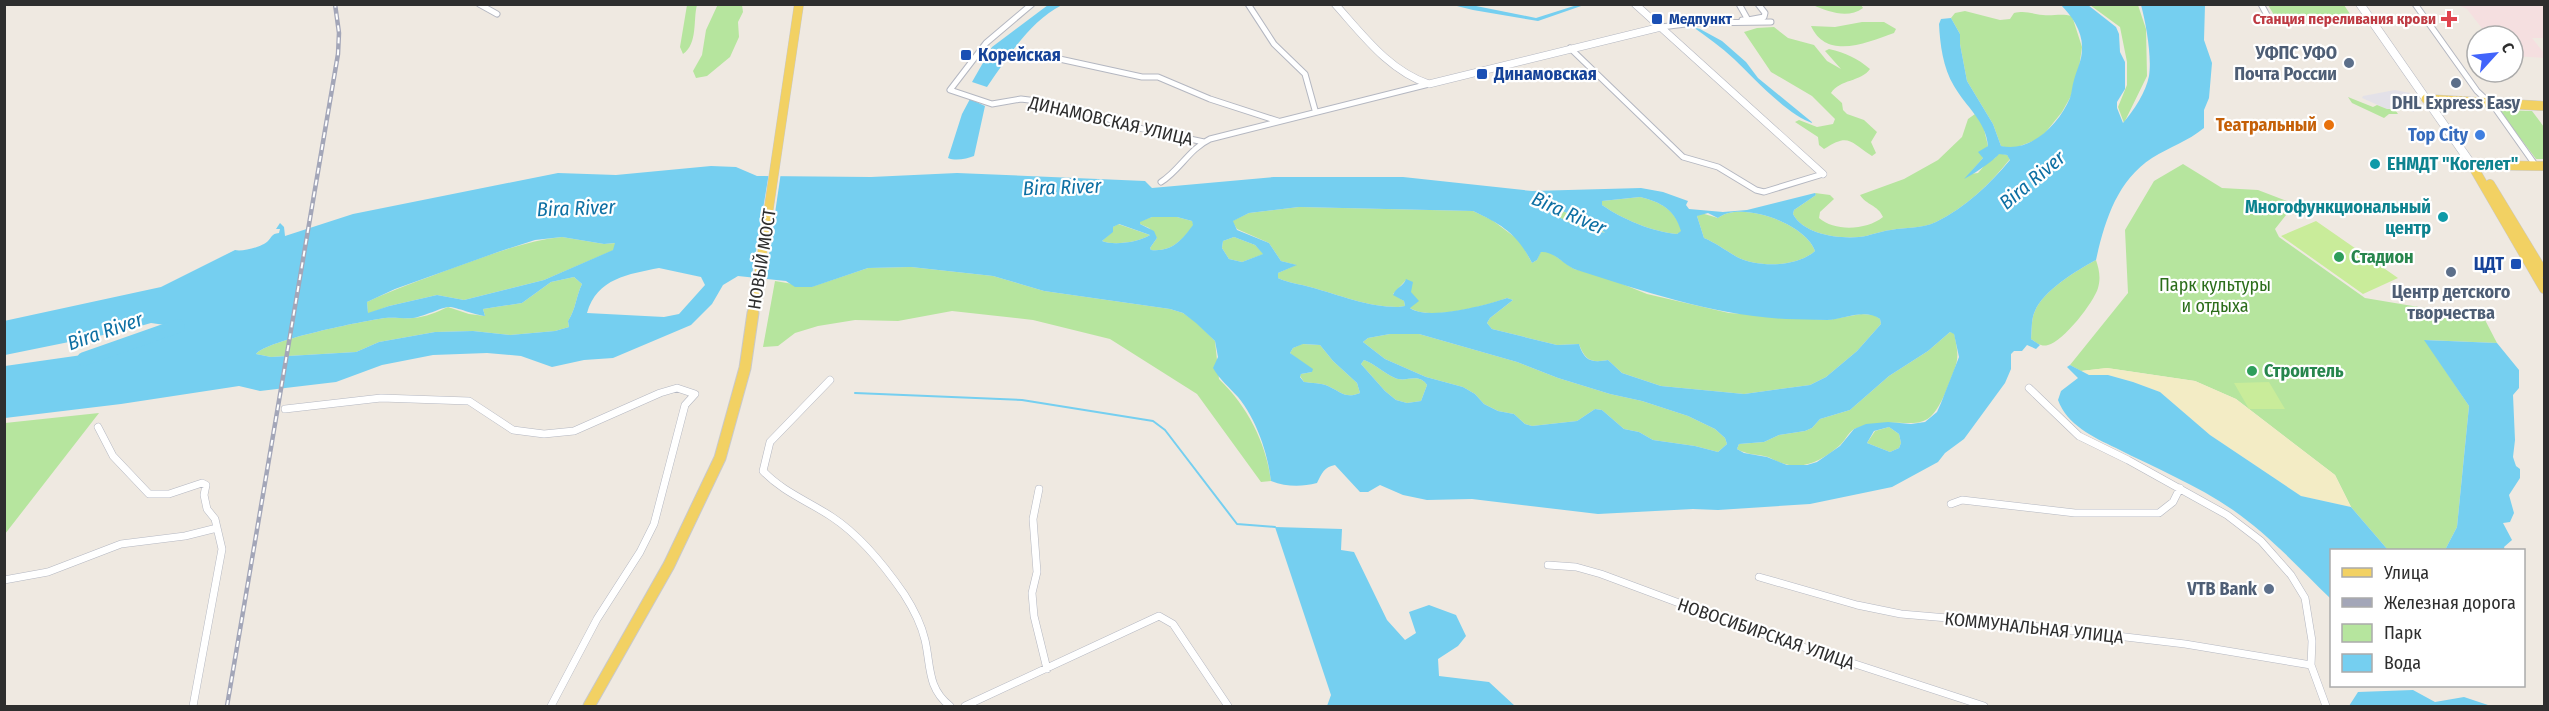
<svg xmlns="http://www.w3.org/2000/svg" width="2549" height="711" viewBox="0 0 2549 711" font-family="'Fira Sans Condensed',sans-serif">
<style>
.industrial{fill:#e3e1e8}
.medical{fill:#f5dfe0}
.green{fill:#b6e59e}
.sand{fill:#f3ecc5}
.pitch{fill:#c9ec9a}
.water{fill:#75cff0;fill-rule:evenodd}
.pier{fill:#efe9e1}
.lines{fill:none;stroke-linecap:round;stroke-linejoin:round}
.stream{stroke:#75cff0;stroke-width:2}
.river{stroke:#75cff0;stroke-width:14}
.minor-far1-casing{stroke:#b4b7c1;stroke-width:7}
.minor-casing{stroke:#b4b7c1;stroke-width:8}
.tertiary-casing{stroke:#b4b7c1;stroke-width:8}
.secondary-casing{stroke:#b4b7c1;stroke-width:9}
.primary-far1-casing{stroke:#c9c9c9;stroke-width:10}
.primary-casing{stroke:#c9c9c9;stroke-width:13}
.minor-far1{stroke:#fff;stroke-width:5}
.minor{stroke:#fff;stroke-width:7}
.tertiary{stroke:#fff;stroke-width:7}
.secondary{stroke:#fff;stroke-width:8}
.primary-far1{stroke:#f2d163;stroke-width:9}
.primary{stroke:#f2d163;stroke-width:11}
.rail-casing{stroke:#a3a6b8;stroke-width:4.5}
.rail{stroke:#fff;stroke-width:2;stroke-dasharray:6;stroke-linecap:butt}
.transit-dot{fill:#1a4fb4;stroke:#fff;stroke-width:2}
.health-dot{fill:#e0444e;stroke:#fff;stroke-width:2}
.service-dot{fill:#5c6f8a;stroke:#fff;stroke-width:2}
.food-dot{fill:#e8710a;stroke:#fff;stroke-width:2}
.shop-dot{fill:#3f7fe0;stroke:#fff;stroke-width:2}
.culture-dot{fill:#0f9aa8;stroke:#fff;stroke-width:2}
.leisure-dot{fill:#2e9e5b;stroke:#fff;stroke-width:2}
.labels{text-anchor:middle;stroke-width:4.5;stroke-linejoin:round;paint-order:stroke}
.far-transit-label{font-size:15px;font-weight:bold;fill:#164399;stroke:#fff;text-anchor:start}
.far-health-label{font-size:15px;font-weight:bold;fill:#be3a42;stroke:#fff;text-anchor:end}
.service-label{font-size:18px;font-weight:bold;fill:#4e5e75;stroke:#fff;text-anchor:end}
.transit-label{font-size:18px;font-weight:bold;fill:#164399;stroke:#fff;text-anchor:start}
.street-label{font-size:18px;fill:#2e2e2e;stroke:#fff}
.food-label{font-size:18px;font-weight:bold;fill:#c56008;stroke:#fff;text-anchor:end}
.shop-label{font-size:18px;font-weight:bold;fill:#366cbe;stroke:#fff;text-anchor:end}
.culture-label{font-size:18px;font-weight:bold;fill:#0d838f;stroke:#fff;text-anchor:start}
.leisure-label{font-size:18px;font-weight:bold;fill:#27864d;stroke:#fff;text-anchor:start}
.park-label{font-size:18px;fill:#2c6e1b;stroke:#fff}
.water-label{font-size:20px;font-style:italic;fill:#0d6fa3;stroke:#fff}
</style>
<rect width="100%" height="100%" fill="#efe9e1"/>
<path class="industrial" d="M2395 90 2410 93 2419 106 2413 112 2403 107 2387 109 2362 98 2363 96Z"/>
<path class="medical" d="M2458 5H2544V38H2532L2544 53V58L2513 56V36H2488L2467 9Z"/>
<path class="green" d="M718 4 742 5 743 12 738 22 739 37 730 57 707 76 696 78 693 71 702 55 706 30Z
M687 5H697C693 19 698 44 683 54L680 47Z
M1813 5H1861L1863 8C1848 19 1829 12 1813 5Z
M2090 5H2138L2146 29 2147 76 2124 123 2118 107 2127 85V62L2120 27Z
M2268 5H2344L2358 26 2277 20Z
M1965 11 2000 20 2010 19 2014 13C2026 10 2031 14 2043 15 2054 16 2061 13 2072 16L2082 47 2079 68 2071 96 2062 112 2041 138 2012 149 2001 146 1993 124 1967 81 1960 44V34L1951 18 1955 13Z
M1862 22H1884L1896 29 1894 33C1868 42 1827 61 1811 26L1835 27Z
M1774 27 1788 38 1814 45 1827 61 1841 69 1825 51 1829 49C1846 53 1857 58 1870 69 1861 82 1840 79 1831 93L1842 103 1843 110 1847 114 1864 120 1877 132 1871 142 1876 153 1872 156C1849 141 1849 133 1824 149L1819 145 1818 137 1795 122 1799 120 1817 127 1833 124 1835 119 1812 96 1771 72 1744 32 1757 28Z
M2348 97 2373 107 2377 105 2387 109H2406L2396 111 2398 114H2389L2384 118 2352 103Z
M2499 110 2532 111 2544 127V159H2536Z
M1975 114 1983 125 1988 146 1982 153 1983 158 1969 174 1978 173 1989 160 1995 158 1999 153 2007 155 2010 159C1990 184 1965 208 1936 222 1922 229 1906 227 1891 230 1880 231 1870 236 1859 237 1838 239 1803 234 1793 214L1794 210 1816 195 1815 193 1830 195 1834 199 1820 212 1819 218C1835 232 1867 230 1883 217 1878 205 1866 205 1860 195L1904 179 1938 160 1962 137 1968 119Z
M2183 164 2222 188 2258 190 2289 202 2290 210 2275 229 2279 237 2365 298 2484 318 2497 343 2425 340 2469 406 2457 527 2445 550H2388L2351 507 2335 475 2236 399 2195 381 2107 368 2081 371 2070 365 2128 293 2125 230 2154 181Z
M1640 197C1661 202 1675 210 1682 231L1677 234C1653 232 1622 219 1602 205V201Z
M1299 207 1473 211 1492 220 1520 241 1532 263 1537 260 1541 251H1548L1574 269 1600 275 1647 294 1729 313 1828 320 1861 314 1874 315 1880 319 1881 324 1857 351 1826 377 1810 385 1744 394 1661 386 1622 373 1608 360C1592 363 1585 361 1579 344L1557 345 1492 329 1487 323 1490 318 1513 300 1507 298C1486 306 1429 321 1410 308L1411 292 1406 280 1393 294 1404 301 1405 306 1398 307C1367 307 1340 295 1310 287 1300 284 1288 283 1278 278V273L1296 265 1281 261 1269 243 1237 229 1232 221 1249 213Z
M1562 211 1595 223 1605 233 1572 224 1555 215Z
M1701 213 1718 218C1741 200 1806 224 1815 251 1797 267 1759 268 1737 257 1725 250 1716 243 1704 238L1697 216Z
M1152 217H1177L1192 221 1194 225C1182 240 1172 252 1151 250L1150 248 1157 238 1149 228 1140 224V221Z
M1118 224 1150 235C1139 242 1114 246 1102 241L1112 232 1113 227Z
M562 237 604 244 616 243 614 250 544 280 464 300 437 295 389 306 368 314 367 302C394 289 422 280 450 269 487 256 523 241 562 237Z
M1234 237 1255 245 1264 254 1242 262 1229 259 1222 248 1223 241Z
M2096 260C2099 269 2101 278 2098 288 2094 302 2063 342 2048 345 2041 347 2037 343 2031 339 2032 330 2031 319 2035 311 2043 291 2077 270 2096 260Z
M911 267 993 276 1044 291 1170 309 1183 313 1196 322 1215 341 1219 379C1247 406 1266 442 1271 481L1261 482 1197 394 1110 339 1033 320 952 311 898 321 855 320 818 326 795 333 778 346 763 347 775 281 811 287 868 268Z
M574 277 582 284C576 296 576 309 568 321L569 327 555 331 510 335 473 331 435 332 379 342 356 352 271 357 256 354C267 340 364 321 385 318 394 317 404 319 413 318 426 317 437 312 448 307L469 314 485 316 483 309 522 303 551 282Z
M1950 332 1954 333C1960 361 1958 360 1948 386 1927 440 1916 416 1872 425 1867 426 1859 427 1854 429 1848 433 1844 442 1839 446 1824 459 1805 470 1785 464 1779 463 1773 459 1768 457 1757 454 1747 455 1737 449L1739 444 1764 442 1779 435 1805 431 1812 428 1820 419 1850 410 1889 376 1928 351Z
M1390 334H1419L1517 362 1558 378 1610 394 1642 401 1688 416 1715 429 1725 438 1727 444 1718 452 1695 446 1653 440 1639 432 1624 429 1602 410 1595 409 1577 421 1532 426 1525 424 1514 414 1498 411 1484 404 1475 394 1463 387 1426 377 1385 359 1363 342 1368 338Z
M1302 344 1320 345 1333 361 1357 383 1360 393C1345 399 1341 392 1328 386 1322 383 1311 383 1304 382L1300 376 1301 374 1312 372 1290 353 1293 348Z
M1364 360C1375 364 1384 373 1395 378 1406 383 1418 372 1427 385L1421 401 1407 403 1396 400 1385 391 1361 364Z
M99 413 5 534V423Z
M1889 427 1899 434 1901 443 1899 448 1890 452 1867 443 1875 431Z"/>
<path class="sand" d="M2107 368 2195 381 2236 399 2335 475 2351 507 2301 496 2210 435 2160 392 2133 382 2108 375H2089L2081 371Z"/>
<path class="pitch" d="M2316 221 2398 278 2363 294 2281 236Z
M2269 382 2285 409H2249L2234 383Z"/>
<path class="water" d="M1048 5H1062C1029 22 1008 57 987 87L972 82 992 47Z
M1453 5H1471L1536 18 1577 5H1584L1538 21 1473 10Z
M2061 5H2088L2116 27 2119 34 2120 52 2125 62V89L2117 102V108L2123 123C2134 110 2146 92 2149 76 2152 57 2146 23 2141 5H2205L2204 40 2212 63 2209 98 2204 110V128C2188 141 2170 147 2152 158 2117 181 2105 220 2096 260 2077 270 2043 291 2035 311 2031 319 2032 330 2031 339L2040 345 2036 349 2027 345 2022 351H2014L2011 354V369L2005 383 1964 439 1945 453 1938 462 1892 487 1810 504 1718 510 1693 509 1598 514 1472 499 1427 500 1403 495 1380 485 1368 492H1360L1335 465C1324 467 1322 473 1317 483 1301 487 1287 487 1271 481 1268 453 1256 419 1238 397 1229 387 1220 380 1213 368L1218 357 1215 341 1196 323 1183 313 1170 309 1044 291 993 276 911 267 868 268 812 287H795L786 281 738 276 723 285 712 304 691 325 613 358 584 360 552 367 521 356 487 353 433 355 382 365 336 382 260 391 239 386 121 404 5 418V366L124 349 161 336 165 325 151 323 123 331 5 355 4 321 161 287 235 250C242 252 262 247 268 241 272 237 271 234 279 233L280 229H276L280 223 284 227 285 236 353 214 558 173 616 175 711 166 736 167 757 176 871 177 957 173 1145 181 1152 188 1274 177H1403L1532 191 1641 188 1663 192 1688 201 1686 205 1689 209 1723 212 1747 210 1815 193 1816 195 1794 210 1793 214C1803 234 1838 239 1859 237 1870 236 1880 231 1891 230 1906 227 1921 229 1936 222 1965 208 1990 184 2010 160L2007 155 1999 154C1993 161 1974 174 1964 179L1983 158 1978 152 1988 146C1986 121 1966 107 1954 86 1943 68 1940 44 1939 24L1941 19 1951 18 1960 34V44L1967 81 1993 124 2001 146C2031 153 2059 124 2070 98 2072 92 2072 86 2074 80 2077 69 2082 60 2082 49 2083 32 2072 16 2061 5ZM1640 197C1661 202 1675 210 1681 231L1677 234C1653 232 1622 219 1602 205V201ZM1299 207 1473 211C1503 225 1517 234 1532 263L1537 260 1541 252C1555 251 1564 266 1577 270 1646 292 1713 315 1786 319 1799 319 1813 320 1827 320 1844 319 1865 308 1880 319L1881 324 1857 351 1826 377 1810 385 1744 394 1661 386 1622 373 1608 360C1592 363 1584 361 1579 344L1557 345 1492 329 1487 323 1490 318 1513 300 1507 298C1487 305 1427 321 1410 308L1419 301 1411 292 1413 282 1406 279C1403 287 1396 287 1393 295L1404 301 1405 306 1398 307C1367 307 1340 295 1310 287 1300 284 1288 283 1278 278V273L1297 265 1281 261 1269 243 1237 230 1233 221 1249 213ZM1562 211 1595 223 1605 233 1572 224 1555 215V213ZM1708 213 1718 218C1741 200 1806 224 1815 251 1797 267 1759 268 1737 257 1725 250 1716 243 1704 238L1697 216ZM1152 217H1177L1192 221 1193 225C1182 240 1172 252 1151 250L1150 248 1157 238 1154 231 1140 224V222ZM1119 224 1150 235C1139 242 1114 246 1102 241L1113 232V227ZM562 237 604 244 615 243 613 250 544 280 464 300 437 295 389 306 368 313 367 302 395 289 498 252 535 240ZM1234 237 1255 245 1263 254 1242 262 1229 259 1222 248 1223 241ZM659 268 701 277 705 285 679 314 664 317 587 313C597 278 629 274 659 268ZM574 277 582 284C576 296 576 309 568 321L569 327 555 331 510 335 473 331 435 332 379 342 356 352 271 357 256 354C267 340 364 321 385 318 395 317 404 319 413 318 423 317 442 307 449 307 456 307 475 315 485 316L483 309 522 303 551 282ZM1950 332 1954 334 1959 357 1941 403 1937 412 1925 422 1911 424 1888 422 1866 424 1854 429 1840 446 1817 462 1807 465H1787L1767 457 1744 453 1737 449 1739 444 1764 442 1779 435 1805 431 1812 428 1820 419 1850 410 1889 376 1928 351ZM1390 334H1419L1517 362 1558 378 1610 394 1642 401 1688 416 1715 429 1725 438 1727 444 1718 452 1695 446 1653 440 1639 432 1624 429 1602 410 1595 409 1577 421 1532 426 1525 424 1514 414 1498 411 1484 404 1475 394 1463 387 1426 377 1385 359 1363 342 1368 338ZM1303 344 1320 345 1333 361 1357 383 1360 393C1345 399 1341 392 1328 386 1322 383 1311 383 1304 382L1300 377 1301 374 1312 372 1313 369 1290 353 1293 348ZM1364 360C1375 364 1384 373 1395 378 1406 383 1418 372 1427 385L1421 401 1407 403 1396 400 1385 391 1361 364ZM1889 427 1899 434 1901 443 1899 448 1890 452 1867 443 1874 431Z
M1693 27 1700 29 1722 41 1746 62 1758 78 1813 123C1789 117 1752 76 1734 59 1721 47 1707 37 1693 27Z
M970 99 985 106 974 156C967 159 955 161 948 158L962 114Z
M2424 340 2497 343 2519 370V388L2513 395 2515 440 2513 457 2516 466 2520 469V478L2509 495 2514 513 2510 522 2503 523 2512 540 2504 547 2505 550H2445L2457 527 2469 406Z
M2070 365 2089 375H2108L2133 382 2160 392 2210 435 2301 496 2351 507 2388 550H2332L2331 599C2300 569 2269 535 2233 510 2197 485 2155 468 2116 448 2093 437 2067 425 2058 400L2061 391 2078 378 2067 367Z
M1275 527 1342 529 1341 550 1354 552 1387 620 1405 640 1416 633 1409 612 1429 605 1456 615 1466 636 1458 646 1438 659 1439 676 1489 682 1515 706H1327L1331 695Z
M2413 690 2435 702 2464 697 2491 706H2349L2358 692Z"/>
<path class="pier" d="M781 172 765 282 751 281 769 173Z"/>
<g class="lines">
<path class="stream" d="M855 393 1022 400 1153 421 1165 430 1237 524 1275 527"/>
<path class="river" d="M84 359 178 326"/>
<defs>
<path id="minor-far1" d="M479 4 497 14
M1032 4 986 43 950 90 992 104 1021 99 1053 103 1143 129 1204 142
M1248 4 1274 44 1305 74 1315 110
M1739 4 1748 20H1742
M2261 4 2268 17
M2415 4 2477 91 2495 108 2536 166
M1748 20 1764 17 1765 13 1758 4
M1661 27 1694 23 1771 22
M1570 48 1683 157 1718 167 1756 190 1764 192 1823 174
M1055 58 1142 77H1158L1210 99 1278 121
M1161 182C1180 170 1189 149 1210 139L1429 84"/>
<path id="minor" d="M830 380 770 442 763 471C783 492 808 501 832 517 861 536 884 565 904 594 913 608 921 623 925 640 931 666 927 688 950 706
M2029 388 2079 436 2128 460 2227 515 2261 541 2291 575 2305 598 2312 641 2311 665 2326 706
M285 409 381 398 469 401 513 430 544 434 574 431 660 393 677 388 695 394 685 405 654 524 640 552 597 619 551 706
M98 427 113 456 149 494H169L202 483 206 485 204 495 207 509 215 519 222 549 193 706
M1039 489 1033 519 1037 572 1032 593 1034 616 1047 669
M1951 504 1962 500 2075 513H2159L2173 502 2180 488
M1548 565 1576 567 1601 574 1757 632 1984 706
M1759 577 1857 605 1901 614 2006 623 2185 644 2311 665
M4 580 48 572 121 544 185 536 217 528
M965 706 1159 616 1173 624 1228 706"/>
<path id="tertiary" d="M1335 4C1362 34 1389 71 1429 84L1661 27
M1635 4 1823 174"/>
<path id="secondary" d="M2360 4 2472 165"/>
<path id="primary-far1" d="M2426 99 2544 106
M2472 165 2544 289
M2472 165 2544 166
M2490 184 2544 273
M753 315 799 4"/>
<path id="primary" d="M589 706 669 565 720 458 745 368 753 313"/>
</defs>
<use href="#minor-far1" class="minor-far1-casing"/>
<use href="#minor" class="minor-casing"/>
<use href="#tertiary" class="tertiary-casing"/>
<use href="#secondary" class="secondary-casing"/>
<use href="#primary-far1" class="primary-far1-casing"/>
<use href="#primary" class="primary-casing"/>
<use href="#minor-far1" class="minor-far1"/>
<use href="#minor" class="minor"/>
<use href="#tertiary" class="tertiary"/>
<use href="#secondary" class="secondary"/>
<use href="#primary-far1" class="primary-far1"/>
<use href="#primary" class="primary"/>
<defs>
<path id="rail" d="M227 706 338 54 339 33 335 4"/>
</defs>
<use href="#rail" class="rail-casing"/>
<use href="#rail" class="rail"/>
</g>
<g class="transit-dot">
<rect x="1651" y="13" width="12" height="12" rx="3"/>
<rect x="960" y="49" width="12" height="12" rx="3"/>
<rect x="1476" y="68" width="12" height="12" rx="3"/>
<rect x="2510" y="258" width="12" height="12" rx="3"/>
</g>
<path class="health-dot" d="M2446 10h6v6h6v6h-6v6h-6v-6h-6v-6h6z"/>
<g class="service-dot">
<circle cx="2349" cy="63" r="6"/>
<circle cx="2456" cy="83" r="6"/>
<circle cx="2451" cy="272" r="6"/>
<circle cx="2269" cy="589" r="6"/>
</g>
<circle class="food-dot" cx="2329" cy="125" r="6"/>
<circle class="shop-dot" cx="2480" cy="135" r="6"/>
<g class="culture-dot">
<circle cx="2375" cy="164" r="6"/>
<circle cx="2443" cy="217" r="6"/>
</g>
<g class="leisure-dot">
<circle cx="2339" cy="257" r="6"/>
<circle cx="2252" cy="371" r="6"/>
</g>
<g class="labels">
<g class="far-transit-label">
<text x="1669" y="24">Медпункт</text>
</g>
<g class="far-health-label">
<text x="2436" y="24">Станция переливания крови</text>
</g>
<g class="service-label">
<text x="2337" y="59">УФПС УФО<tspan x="2337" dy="21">Почта России</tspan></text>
<text x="2456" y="109" text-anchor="middle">DHL Express Easy</text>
<text x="2451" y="298" text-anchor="middle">Центр детского<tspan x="2451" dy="21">творчества</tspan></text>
<text x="2257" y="595">VTB Bank</text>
</g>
<g class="transit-label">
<text x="978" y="61">Корейская</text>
<text x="1494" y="80">Динамовская</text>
<text x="2504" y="270" text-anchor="end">ЦДТ</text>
</g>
<g class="street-label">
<text transform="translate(1111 121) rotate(13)" y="6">ДИНАМОВСКАЯ УЛИЦА</text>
<text transform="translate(762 259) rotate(-81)" y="6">НОВЫЙ МОСТ</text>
<text transform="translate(2034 628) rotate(6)" y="6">КОММУНАЛЬНАЯ УЛИЦА</text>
<text transform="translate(1766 634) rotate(19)" y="6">НОВОСИБИРСКАЯ УЛИЦА</text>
</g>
<g class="food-label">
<text x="2317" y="131">Театральный</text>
</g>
<g class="shop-label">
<text x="2468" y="141">Top City</text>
</g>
<g class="culture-label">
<text x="2387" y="170">ЕНМДТ "Когелет"</text>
<text x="2431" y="213" text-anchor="end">Многофункциональный<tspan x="2431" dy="21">центр</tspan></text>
</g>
<g class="leisure-label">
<text x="2351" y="263">Стадион</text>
<text x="2264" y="377">Строитель</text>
</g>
<g class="park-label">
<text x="2215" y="291">Парк культуры<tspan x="2215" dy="21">и отдыха</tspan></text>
</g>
<g class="water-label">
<text transform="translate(2032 180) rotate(-40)" y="7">Bira River</text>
<text transform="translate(1062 187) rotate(-2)" y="7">Bira River</text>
<text transform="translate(576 208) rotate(-2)" y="7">Bira River</text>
<text transform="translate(1569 213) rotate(24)" y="7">Bira River</text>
<text transform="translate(105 331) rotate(-19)" y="7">Bira River</text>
</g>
</g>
<rect width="2549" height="711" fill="none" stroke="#2e2e2e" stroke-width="12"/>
<rect x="2330" y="549" width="195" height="138" fill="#ffffff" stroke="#ababab" stroke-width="1.5"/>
<rect x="2342" y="568" width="30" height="9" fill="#f2d163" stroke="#ababab" stroke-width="1.5"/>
<text x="2384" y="579" font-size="18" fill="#2e2e2e">Улица</text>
<rect x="2342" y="598" width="30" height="9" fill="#a3a6b8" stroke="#ababab" stroke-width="1.5"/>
<text x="2384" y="609" font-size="18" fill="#2e2e2e">Железная дорога</text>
<rect x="2342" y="624" width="30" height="18" fill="#b6e59e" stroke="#ababab" stroke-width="1.5"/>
<text x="2384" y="639" font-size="18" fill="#2e2e2e">Парк</text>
<rect x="2342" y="654" width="30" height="18" fill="#75cff0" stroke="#ababab" stroke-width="1.5"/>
<text x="2384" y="669" font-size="18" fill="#2e2e2e">Вода</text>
<g transform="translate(2495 54) rotate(63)"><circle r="28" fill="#ffffff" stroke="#ababab" stroke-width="1.5"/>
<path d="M0-4.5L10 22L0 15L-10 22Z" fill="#4264fb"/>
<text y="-9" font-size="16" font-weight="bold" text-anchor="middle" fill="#2e2e2e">С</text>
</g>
</svg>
